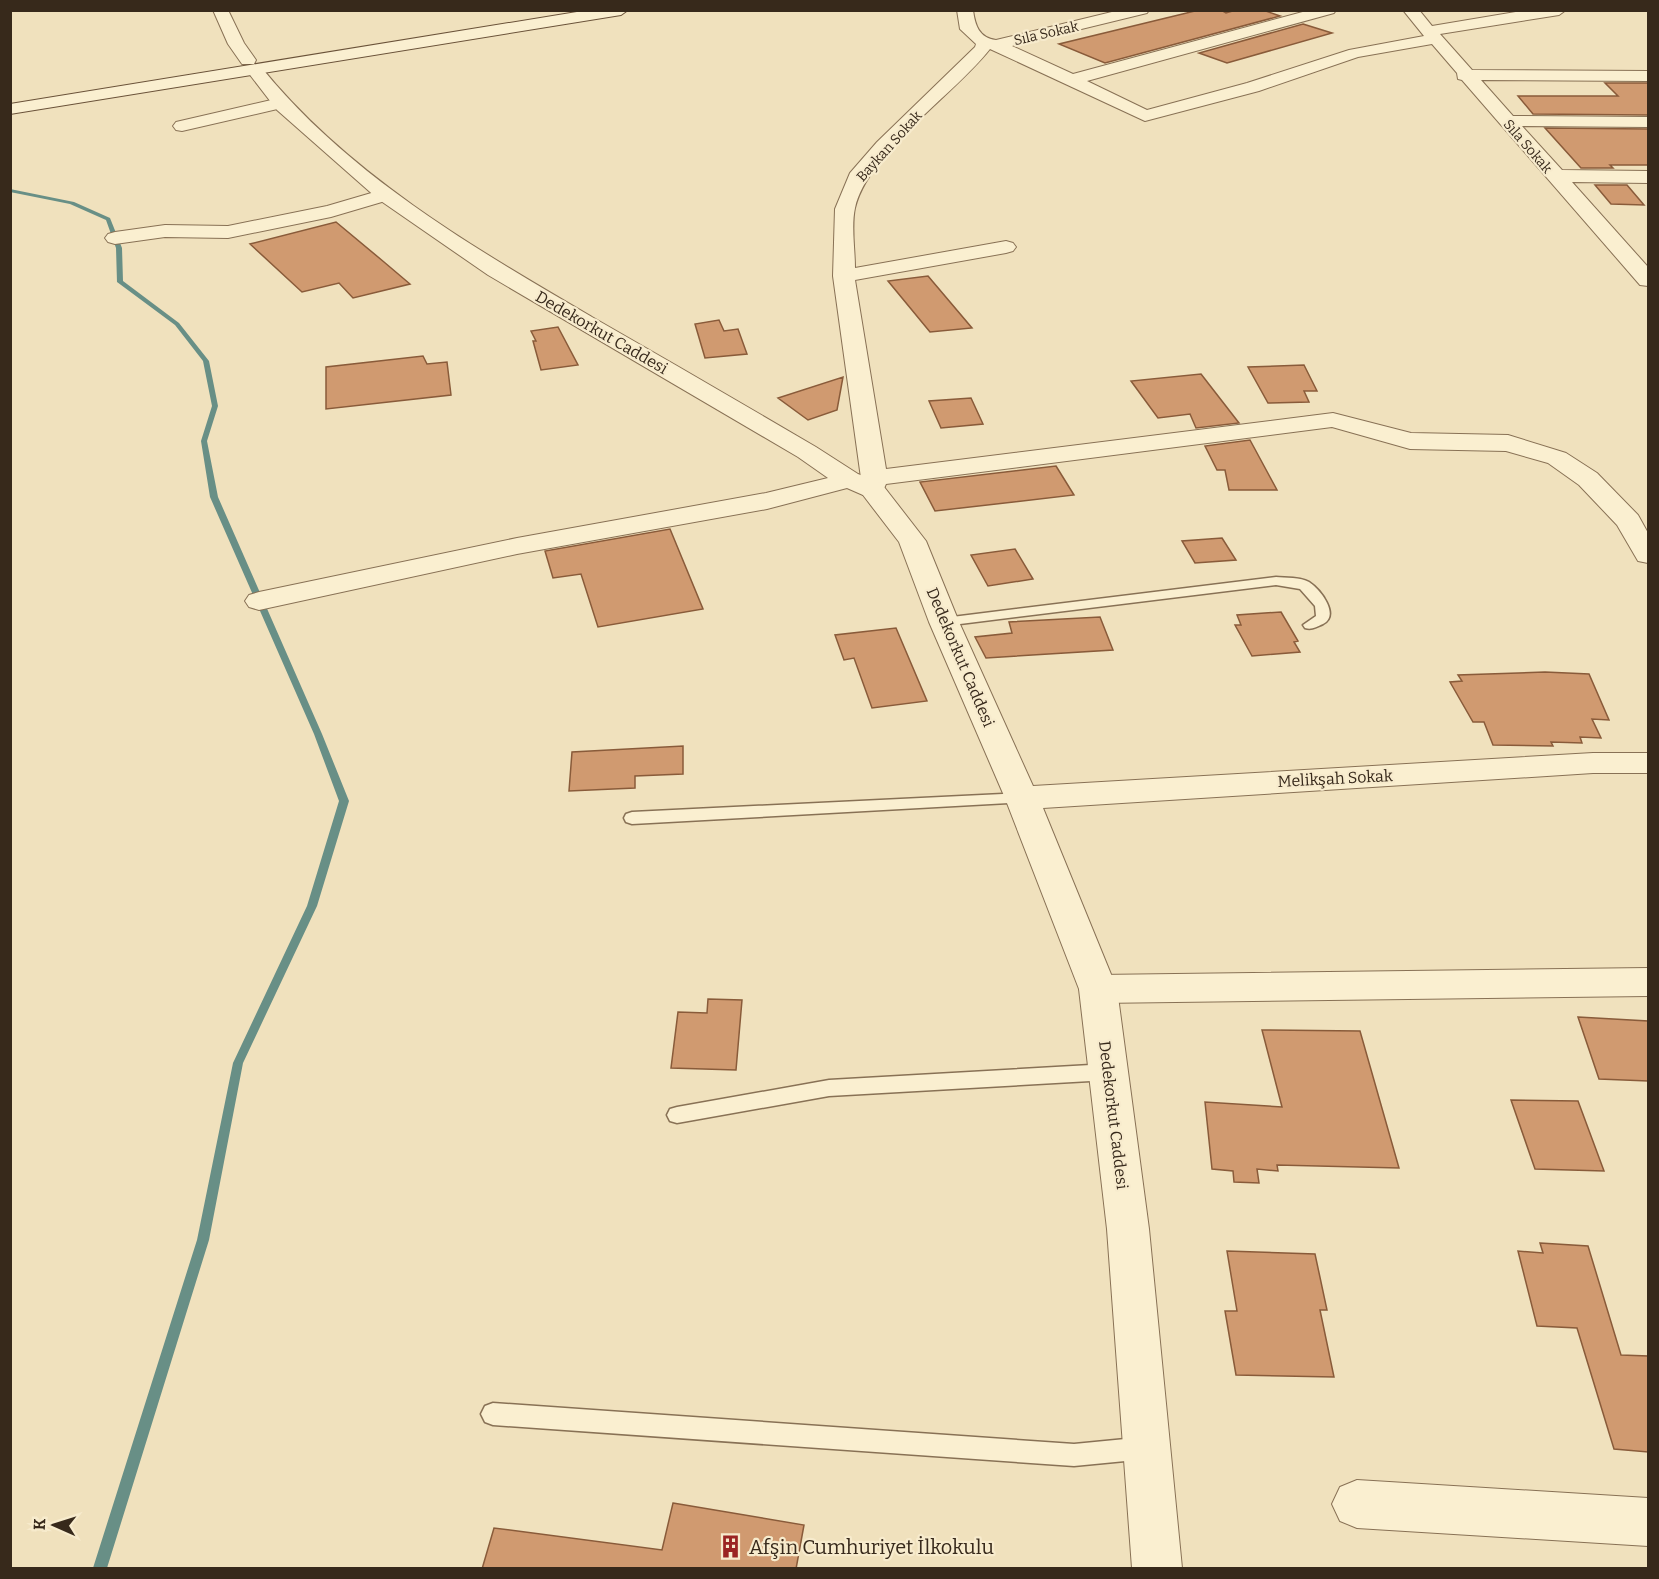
<svg xmlns="http://www.w3.org/2000/svg" width="1659" height="1579" viewBox="0 0 1659 1579" font-family="Bitter,serif">
<style>
.lines{fill:none;stroke-linecap:round;stroke-linejoin:round}
.stream{fill:#688f86;fill-rule:evenodd}
.building{fill:#d09a70;stroke:#895b3a;stroke-width:1.5}
.service-casing{stroke:#887155;stroke-width:3}
.minor-casing{stroke:#887155;stroke-width:2}
.tertiary-casing{stroke:#887155;stroke-width:2}
.secondary-casing{stroke:#6a5239;stroke-width:2}
.service{fill:#faefd0;fill-rule:evenodd}
.minor{fill:#faefd0;fill-rule:evenodd}
.tertiary{fill:#faefd0;fill-rule:evenodd}
.secondary{fill:#faefd0;fill-rule:evenodd}
.labels{text-anchor:middle;stroke-width:4.5;stroke-linejoin:round;paint-order:stroke}
.far-street-label{font-size:14px;fill:#37291b;stroke:#f7ebcd}
.street-label{font-size:16px;fill:#37291b;stroke:#f7ebcd}
.near-poi-label{font-size:20px;fill:#37291b;stroke:#f7ebcd;text-anchor:start}
</style>
<rect width="100%" height="100%" fill="#f0e1bd"/>
<g class="lines">
<path class="stream" d="M10 189 74 202 110 218 122 248 123 281 179 323 209 361 218 406 207 441 218 497 322 734 349 801 317 906 243 1063 209 1240 107 1568H93L197 1240 233 1063 307 906 339 801 314 734 210 497 201 441 212 406 203 361 175 325 117 282 116 248 106 220 70 204 10 192Z"/>
</g>
<path class="building" d="M1199 10H1221L1226 13 1236 10H1263L1280 16 1105 63 1059 44Z
M1303 24 1332 33 1227 63 1199 53Z
M1605 83H1648V115L1533 114 1518 96H1618Z
M1545 128 1648 129V165H1610L1613 168H1581Z
M1595 185H1627L1644 205 1611 204Z
M336 222 384 262 410 284 353 298 339 283 302 292 250 244Z
M928 276 972 328 930 332 888 281Z
M719 320 724 331 738 329 747 354 705 358 695 324Z
M558 327 578 365 541 370 533 341H536L531 331Z
M423 356 427 364 447 362 451 395 326 409V367Z
M1304 365 1317 391H1304L1309 402 1268 403 1248 367Z
M1201 374 1239 423 1196 428 1190 414 1158 418 1131 381Z
M843 377 837 410 808 420 778 398Z
M971 398 983 424 941 428 929 401Z
M1250 440 1277 490H1229L1225 470H1217L1205 446Z
M1056 466 1074 495 935 511 920 482Z
M670 529 703 609 598 627 581 574 553 578 545 551Z
M1222 538 1236 560 1195 563 1182 541Z
M1015 549 1033 579 988 586 971 555Z
M1281 612 1298 641 1294 642 1300 652 1252 656 1235 625H1241L1237 615Z
M1100 617 1113 650 986 658 975 637 1012 633 1009 622Z
M896 628 927 701 872 708 854 658 844 660 835 635Z
M1545 672 1589 674 1609 720 1592 719 1601 738 1580 737 1582 743 1551 742 1553 746 1493 745 1484 722H1473L1450 682 1462 681 1458 675Z
M683 746V774L635 776V788L569 791 572 752Z
M708 999 742 1000 736 1070 671 1068 678 1012 707 1013Z
M1578 1017 1648 1021V1081L1599 1079Z
M1262 1030 1360 1031 1399 1168 1277 1165 1278 1171 1257 1169 1259 1183 1234 1182 1233 1171 1212 1169 1205 1102 1282 1107Z
M1511 1100 1578 1101 1604 1171 1535 1169Z
M1540 1243 1588 1246 1621 1355 1648 1356V1452L1614 1449 1577 1328 1537 1326 1518 1251 1543 1253Z
M1227 1251 1315 1254 1327 1310H1320L1334 1377 1236 1375 1225 1311H1237Z
M673 1503 804 1525 796 1569H482L494 1528 662 1550Z"/>
<g class="lines">
<defs>
<path id="service" d="M1276 577C1285 578 1301 577 1309 582 1321 590 1340 615 1323 624 1316 627 1312 630 1305 628L1303 625 1316 616 1315 606 1300 589 1276 585 944 626 937 622 944 618Z
M1022 793 1028 794 1030 798 1028 802 632 824 626 822 624 818 626 814 632 812Z
M1108 1064 1115 1067 1118 1072 1115 1077 1108 1080 829 1096 677 1123 670 1121 667 1115 670 1109 677 1107 829 1080Z
M493 1403 1074 1444 1146 1437 1154 1440 1158 1448 1154 1456 1146 1459 1074 1466 493 1425 485 1422 481 1414 485 1406Z"/>
<path id="minor" d="M213 10H228L244 43 256 60 254 64H242L228 44Z
M957 10H973C975 25 979 38 996 40L1120 10H1149L1147 13 1012 46 1073 74 1310 10H1336L1334 13 1087 81 1147 110 1247 83 1349 50 1424 36 1403 10H1419L1432 26 1527 10H1566L1559 15 1440 34 1472 70 1648 71V81L1481 80 1513 116 1648 117V127L1522 126 1562 170 1648 171V183L1572 182 1648 267V286L1640 285 1462 80 1458 79 1457 73 1432 44 1358 57 1259 91 1145 121 990 49C954 95 868 152 855 208 851 226 855 249 855 268L1006 241 1013 243 1016 247 1013 251 1006 253 855 280 886 469 1333 413 1411 433 1508 435 1566 453 1597 473 1638 515 1648 533V563L1638 561 1617 525 1579 485 1548 463 1506 451 1410 449 1332 427 886 484 881 495 872 497 863 495 859 489 861 478 833 276 835 209 850 173 877 142 975 47 976 44 960 29Z
M280 98 286 99 289 103 286 107 182 131 176 130 173 126 176 122Z
M385 189 392 191 395 195 392 199 331 217 228 238 165 237 115 244 108 242 105 238 108 234 115 232 165 225 228 226 327 206Z
M1648 968V996L1098 1003 1085 999 1079 989 1085 979 1098 975Z
M1357 1480 1648 1498V1546L1357 1528 1340 1521 1332 1504 1340 1487Z"/>
<path id="tertiary" d="M255 66 261 67C348 175 474 248 592 317 667 360 741 403 816 447L858 474 881 483 926 541 959 622 1033 786 1593 753H1648V773H1593L1043 808 1117 989 1149 1229 1182 1568H1132L1107 1229 1079 989 1005 798 929 622 899 542 863 495 847 488 767 509 517 554 259 610 249 607 245 601 249 595 259 592 517 538 766 493 828 478 798 457 488 275 378 199 277 110 247 71Z"/>
<path id="secondary" d="M589 10H628L621 15 10 114V104Z"/>
</defs>
<use href="#service" class="service-casing"/>
<use href="#minor" class="minor-casing"/>
<use href="#tertiary" class="tertiary-casing"/>
<use href="#secondary" class="secondary-casing"/>
<use href="#service" class="service"/>
<use href="#minor" class="minor"/>
<use href="#tertiary" class="tertiary"/>
<use href="#secondary" class="secondary"/>
</g>
<defs>
<symbol id="building-bare" viewBox="-9 -9 18 18"><path d="M-4-6H4V6H1V3H-1V6H-4ZM-2.5-4.3h1.7v1.8h-1.7ZM.8-4.3h1.7v1.8H.8ZM-2.5-1h1.7V.8h-1.7ZM.8-1h1.7V.8H.8Z" fill="#9a2422" stroke="#f7ebcd" stroke-width="2.5" paint-order="stroke"/></symbol>
</defs>
<g fill-rule="evenodd">
<use href="#building-bare" x="714" y="1530" width="33" height="33"/>
</g>
<g class="labels">
<g class="far-street-label">
<text transform="translate(1046 33) rotate(-13)" y="5">Sıla Sokak</text>
<text transform="translate(889 146) rotate(-48)" y="5">Baykan Sokak</text>
<text transform="translate(1528 146) rotate(49)" y="5">Sıla Sokak</text>
</g>
<g class="street-label">
<text transform="translate(602 332) rotate(30)" y="6">Dedekorkut Caddesi</text>
<text transform="translate(961 657) rotate(67)" y="6">Dedekorkut Caddesi</text>
<text transform="translate(1335 778) rotate(-3)" y="6">Melikşah Sokak</text>
<text transform="translate(1114 1115) rotate(83)" y="6">Dedekorkut Caddesi</text>
</g>
<g class="near-poi-label">
<text x="749" y="1554">Afşin Cumhuriyet İlkokulu</text>
</g>
</g>
<rect width="1659" height="1579" fill="none" stroke="#37291b" stroke-width="24"/>
<g transform="translate(54 1525) rotate(273)" stroke="#f7ebcd" stroke-width="4.5" paint-order="stroke">
<path d="M0-4.5L10 22L0 15L-10 22Z" fill="#37291b"/>
<text y="-9" font-size="16" font-weight="bold" text-anchor="middle" fill="#37291b">K</text>
</g>
</svg>
